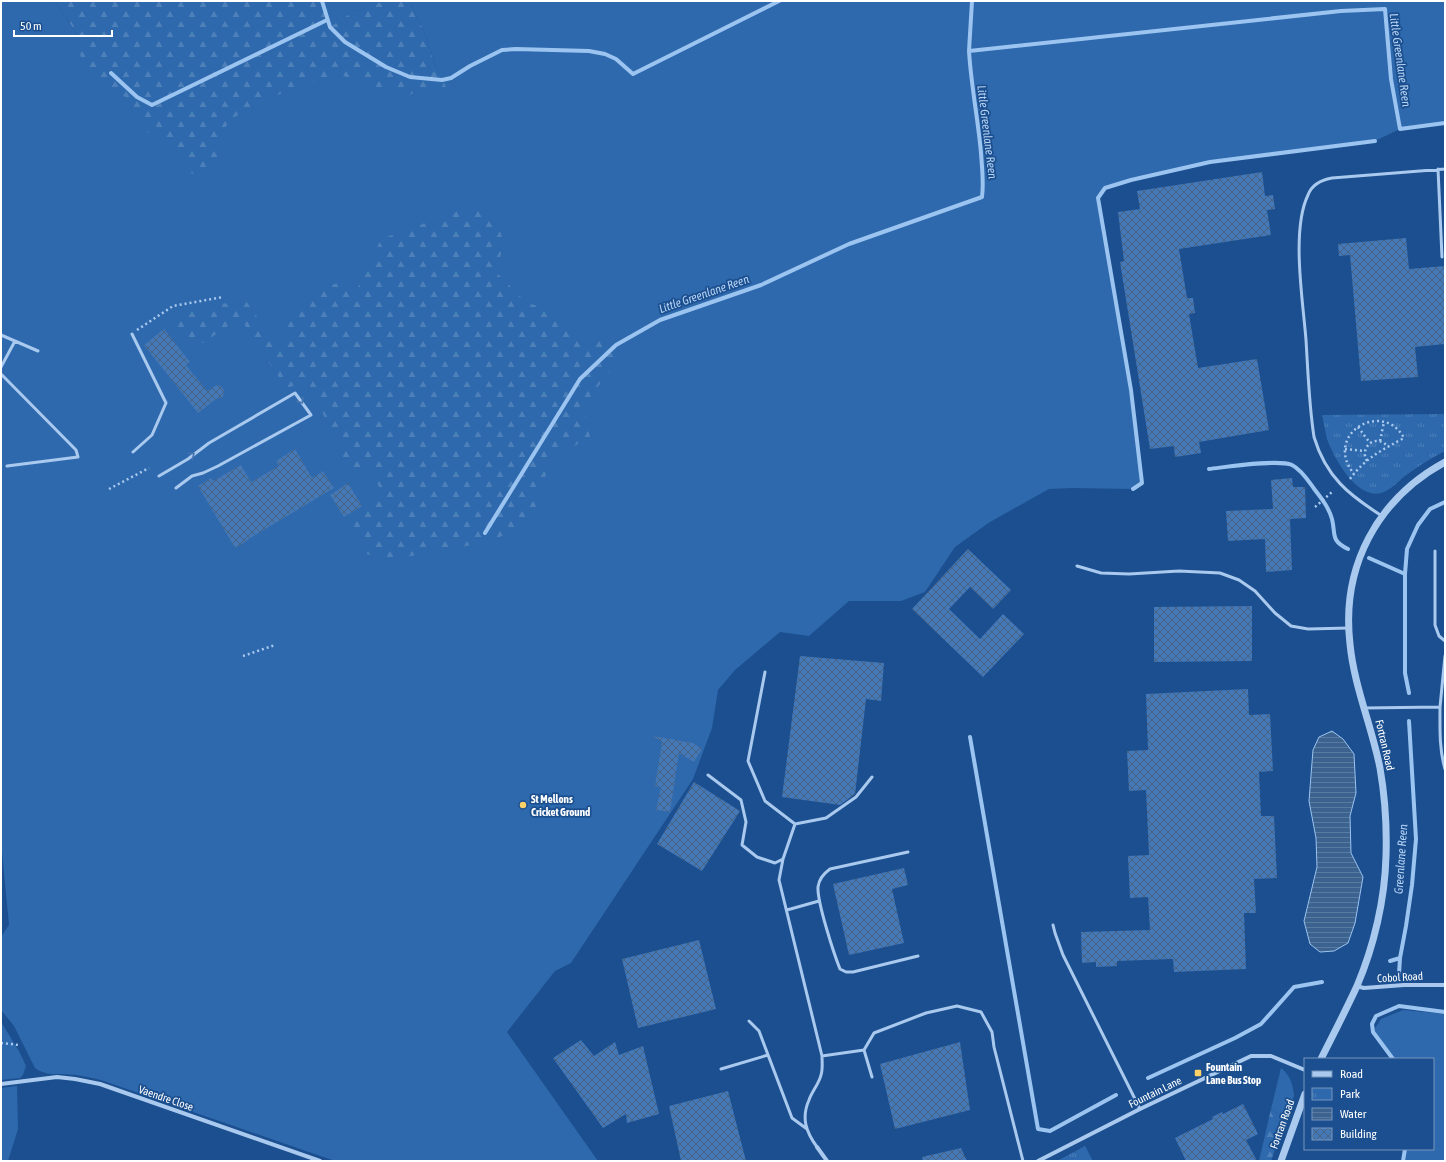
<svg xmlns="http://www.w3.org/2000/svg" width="1446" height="1162" viewBox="0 0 1446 1162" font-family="'Asap Condensed',sans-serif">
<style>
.green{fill:#2e69ad}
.forest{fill:url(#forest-firs)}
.park{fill:url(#park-tufts)}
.water{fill:url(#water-rules);stroke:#9cc4f0}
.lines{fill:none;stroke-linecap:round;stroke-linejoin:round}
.stream{stroke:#9cc4f0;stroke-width:4}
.building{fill:url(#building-cross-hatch)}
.path{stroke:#a9c9ee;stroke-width:2.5;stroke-dasharray:2 3;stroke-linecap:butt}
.service{stroke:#a9c9ee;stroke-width:3}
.minor{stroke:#a9c9ee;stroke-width:4}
.tertiary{stroke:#a9c9ee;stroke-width:7}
.oneway{stroke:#4674ac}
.poi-dot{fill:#ffd166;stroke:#1b4f8f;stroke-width:1.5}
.labels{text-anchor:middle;stroke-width:3.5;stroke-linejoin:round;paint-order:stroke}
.street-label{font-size:11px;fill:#fff;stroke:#1b4f8f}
.poi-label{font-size:11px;font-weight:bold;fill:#fff;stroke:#1b4f8f;text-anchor:start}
.water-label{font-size:12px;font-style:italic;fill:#b5d3f5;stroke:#1b4f8f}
</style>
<defs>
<pattern id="forest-firs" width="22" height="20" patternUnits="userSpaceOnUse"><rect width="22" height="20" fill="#2e69ad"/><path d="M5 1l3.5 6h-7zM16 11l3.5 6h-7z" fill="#4d80b9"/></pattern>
<pattern id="park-tufts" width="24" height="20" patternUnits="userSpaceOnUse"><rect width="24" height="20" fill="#2e69ad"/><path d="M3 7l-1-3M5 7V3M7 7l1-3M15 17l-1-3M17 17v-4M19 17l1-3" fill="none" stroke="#4d80b9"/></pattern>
<pattern id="water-rules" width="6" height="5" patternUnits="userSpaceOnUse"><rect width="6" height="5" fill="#3c6290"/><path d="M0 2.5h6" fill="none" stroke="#597aa1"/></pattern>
<pattern id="building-cross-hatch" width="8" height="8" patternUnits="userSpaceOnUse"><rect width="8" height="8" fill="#4478b7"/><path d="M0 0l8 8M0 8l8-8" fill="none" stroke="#486282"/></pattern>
</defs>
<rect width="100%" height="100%" fill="#1b4f8f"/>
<path class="green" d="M1 1H55L77 34 327 20 322 1H388L353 12 442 80 435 64 424 31 409 1H1445V123L1400 129 1375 141 1210 162 1131 180 1105 188 1098 198 1131 390 1142 483 1133 489 1072 488 1049 489 990 522 955 547 925 592 901 601H849L809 636 780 632 735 670 718 690 712 728 693 779 571 963 555 971 507 1032 598 1161H335L101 1080C93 1078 84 1076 76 1075 63 1073 46 1077 35 1068L14 1026 1 1010V937L9 925 1 841Z
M1403 1010 1445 1014V1161H1403L1405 1149H1433V1059H1393L1374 1030 1381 1019Z
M1 1022 19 1051 26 1066 23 1075 20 1078 1 1080Z
M1281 1068C1290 1075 1293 1084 1294 1096L1276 1147C1275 1142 1274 1136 1275 1131 1276 1125 1279 1121 1279 1115L1271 1109Z
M17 1086 18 1129 8 1161H1V1088Z"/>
<path class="forest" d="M55 1H322L330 27 353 12 382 2 409 1 424 31 435 64 447 89H422L405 97 338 74 297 87 261 102 231 119 219 137V159L211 174 200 175 190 173 172 144 158 138 145 131 134 112 127 98 83 71 77 34Z
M472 206 493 209 504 243 496 272 527 303 546 308 576 340H599L621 361 607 375 583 406 590 437 551 459 530 524 488 542 389 560 367 554 343 520 374 503 380 489 369 467 356 471 349 469 308 382 286 388 240 318 203 343 177 336 172 319 211 305 246 301 276 344 286 340 287 317 297 307 308 308 311 293 340 282 355 293 381 239Z
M1271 1109 1279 1115V1123L1275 1130 1274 1137 1276 1147 1271 1161H1259Z"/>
<path class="park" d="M1445 414V451C1431 458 1419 466 1406 475 1400 480 1392 489 1384 492 1358 503 1334 458 1327 439 1325 431 1324 423 1322 415Z
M1085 1146 1093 1161H1057Z"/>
<path class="water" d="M1332 731 1343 739 1354 754 1356 793 1350 816 1351 853 1363 877 1355 923 1348 943 1334 951 1320 952 1310 944 1304 921 1317 867 1316 838 1309 801 1313 750 1319 737Z"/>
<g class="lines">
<path class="stream" d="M322 1 330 27 345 42 386 67 410 77 442 80 451 78 470 66 502 50 516 49 589 51 605 54 616 59 633 74 779 1
M969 51 972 1
M111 73 137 97 152 105 327 20
M1209 469C1227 467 1278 459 1292 465 1302 470 1309 482 1315 490 1322 499 1329 508 1332 519 1336 535 1330 540 1348 549
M1133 489 1142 483 1131 390 1098 198 1105 188 1131 180 1210 162 1375 141
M485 533 580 379 616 345 660 320 761 285 849 244 982 197C984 182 982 168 981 153 978 119 971 85 969 51L1341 11 1385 9 1391 79 1400 129 1445 123
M1369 558 1405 574 1407 549 1418 525 1430 509 1445 502
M1405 574V673L1409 693
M970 737 1038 1129 1050 1131 1116 1095
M1390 961 1400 958
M1399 974 1400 958 1406 926 1412 885 1416 839 1409 721
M1393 1059 1373 1032 1372 1024 1376 1016 1399 1006 1445 1012
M1148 1078 1235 1038 1261 1024 1294 987 1322 982
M1403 1161 1405 1149"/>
</g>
<path class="building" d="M1262 172 1265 196 1273 195 1275 209 1267 210 1271 235 1179 249 1187 298H1193L1195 313 1189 314 1198 368 1257 359 1269 430 1199 442 1201 453 1175 457 1174 446 1150 449 1120 262 1124 261 1118 212 1140 209 1137 191Z
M1406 238 1409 269 1445 266V344L1415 347 1418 377 1361 381 1350 255 1339 256 1338 244Z
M164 329 190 362 186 365 207 391 217 385 221 386 224 390 223 397 216 399 198 413 144 345Z
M295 449 312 478 323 471 334 488 247 540V541L235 548 198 486 211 478 213 481 241 465 251 482 279 466 276 461Z
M1292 478 1293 487H1305L1306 518 1290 519 1292 570 1266 572 1265 539 1228 541 1226 511 1273 509 1271 480Z
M348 483 362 506 344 517 330 495Z
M968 549 1011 590 993 609 970 587 949 609 980 639 1003 614 1024 634 983 677 912 609Z
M1252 606V661L1154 662V607Z
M800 656 884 663 881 701 866 699 855 794 840 805 782 797Z
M1248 689 1249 715 1270 714 1273 771 1259 772 1261 816H1274L1277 878 1254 879 1256 913H1244L1246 969 1174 972 1173 959 1117 961V966L1096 967V962L1082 963 1081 932 1150 930 1148 897 1130 898 1128 856 1149 855 1146 790 1129 791 1127 751 1148 750 1146 694Z
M653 736 693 743 702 749 694 762 679 753 670 812 656 810 661 787 655 786 662 742Z
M694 782 740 811 702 871 657 844Z
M904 868 908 885 892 889 904 943 849 955 833 884Z
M699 940 716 1009 638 1028 622 959Z
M581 1040 594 1056 615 1042 619 1055 643 1046 659 1114 627 1123 626 1114 603 1128 553 1058Z
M960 1042 970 1110 895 1129 880 1064Z
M728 1091 746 1161H681L669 1106Z
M1243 1104 1258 1134 1246 1140 1257 1161H1186L1175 1138 1213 1119 1212 1117 1222 1112 1223 1114Z
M961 1148 967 1161H923L922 1157Z"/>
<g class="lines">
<path class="path" d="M137 330 173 306 223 297
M1358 427 1370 443C1377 439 1383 441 1388 447
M1380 441 1384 422
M1345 449 1365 451
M1367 461C1363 454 1365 448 1370 443
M1350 479C1365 458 1382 450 1404 438 1383 399 1322 434 1354 474
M109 489 149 468
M1315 507 1332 492
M243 656 275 645
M1 1043 19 1045"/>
<path class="service" d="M1438 169 1442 257
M132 334 166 403 152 435 133 452
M1 335 38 351
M1 367 15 341
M1 374 76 450 78 457 7 466
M159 476 188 459 209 443 295 393 311 415 218 466 203 473 192 476 176 488
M1382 516C1349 495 1326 477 1314 437 1309 405 1308 372 1306 340 1303 301 1291 230 1308 195 1312 184 1321 180 1332 178L1445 169
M1435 551V625L1439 636 1445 641
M1077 566 1101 573 1129 574 1179 571 1220 573 1239 580 1255 591 1275 613 1291 626 1308 629 1349 628
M765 672 748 761 765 801 795 824 826 818 856 797 872 777
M1440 707C1440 727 1439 749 1445 769
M1364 708 1440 707 1445 656
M708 775 741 800 746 822 742 845 757 857 775 863 783 859
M795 824 783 859 779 880 822 1056C822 1062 823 1069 821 1075 819 1084 812 1091 809 1100 801 1118 806 1132 817 1147
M908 852 830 869C823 874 819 879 818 887 817 902 834 954 840 969L846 972H853L918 956
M787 910 819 901
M1053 925 1055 933 1063 955 1140 1109
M749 1021 759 1031 792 1118 807 1129
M864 1050 874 1033 926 1013 957 1006 981 1012 992 1032 994 1047 1023 1161
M822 1056 864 1050 872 1077
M721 1069 768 1055"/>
<path class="minor" d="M1356 986 1364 988 1404 985H1445
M1 1084 57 1077 75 1079 100 1084 320 1161
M817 1147 827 1161
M1038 1161 1140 1109 1251 1056H1271L1305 1070"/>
<path class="tertiary" d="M1321 1059C1333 1035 1346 1010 1357 986 1374 946 1385 899 1386 856 1387 826 1385 797 1380 768 1372 727 1354 686 1350 644 1341 567 1377 499 1445 462
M1281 1161 1305 1094"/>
</g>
<defs><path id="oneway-chevron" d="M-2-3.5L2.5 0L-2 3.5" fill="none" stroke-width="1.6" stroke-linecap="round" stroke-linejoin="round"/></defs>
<g class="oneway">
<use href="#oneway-chevron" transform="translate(301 401) rotate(55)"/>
<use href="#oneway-chevron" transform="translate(192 455) rotate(-37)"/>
</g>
<g class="poi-dot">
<circle cx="523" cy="805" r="4"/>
<rect x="1194" y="1069" width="8" height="8" rx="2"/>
</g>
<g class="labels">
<g class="street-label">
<text transform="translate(1385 745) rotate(77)" y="4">Fortran Road</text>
<text transform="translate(1400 977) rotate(-3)" y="4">Cobol Road</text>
<text transform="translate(1155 1092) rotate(-26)" y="4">Fountain Lane</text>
<text transform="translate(166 1098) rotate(19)" y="4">Vaendre Close</text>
<text transform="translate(1282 1124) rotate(-70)" y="4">Fortran Road</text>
</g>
<g class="poi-label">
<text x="531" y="803">St Mellons<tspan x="531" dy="13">Cricket Ground</tspan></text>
<text x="1206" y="1071">Fountain<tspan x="1206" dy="13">Lane Bus Stop</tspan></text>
</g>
<g class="water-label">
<text transform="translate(1400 60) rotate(82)" y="4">Little Greenlane Reen</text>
<text transform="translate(987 132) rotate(83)" y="4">Little Greenlane Reen</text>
<text transform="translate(704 294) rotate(-19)" y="4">Little Greenlane Reen</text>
<text transform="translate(1401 859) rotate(-86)" y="4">Greenlane Reen</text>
</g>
</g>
<rect width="1446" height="1162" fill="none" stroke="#ffffff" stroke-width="4"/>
<rect x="1304" y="1058" width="130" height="92" fill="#1b4f8f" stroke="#7695bc"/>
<rect x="1312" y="1071" width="20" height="6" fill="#a9c9ee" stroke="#7695bc"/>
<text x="1340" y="1078" font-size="12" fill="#ffffff">Road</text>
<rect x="1312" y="1088" width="20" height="12" fill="url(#park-tufts)" stroke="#7695bc"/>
<text x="1340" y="1098" font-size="12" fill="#ffffff">Park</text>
<rect x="1312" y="1108" width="20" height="12" fill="url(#water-rules)" stroke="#7695bc"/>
<text x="1340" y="1118" font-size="12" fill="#ffffff">Water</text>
<rect x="1312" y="1128" width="20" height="12" fill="url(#building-cross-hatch)" stroke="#7695bc"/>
<text x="1340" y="1138" font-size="12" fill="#ffffff">Building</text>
<path d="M14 30v6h98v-6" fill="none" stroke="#ffffff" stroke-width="2"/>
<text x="20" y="30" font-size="12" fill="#ffffff" stroke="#1b4f8f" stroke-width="3" paint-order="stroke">50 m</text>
</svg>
